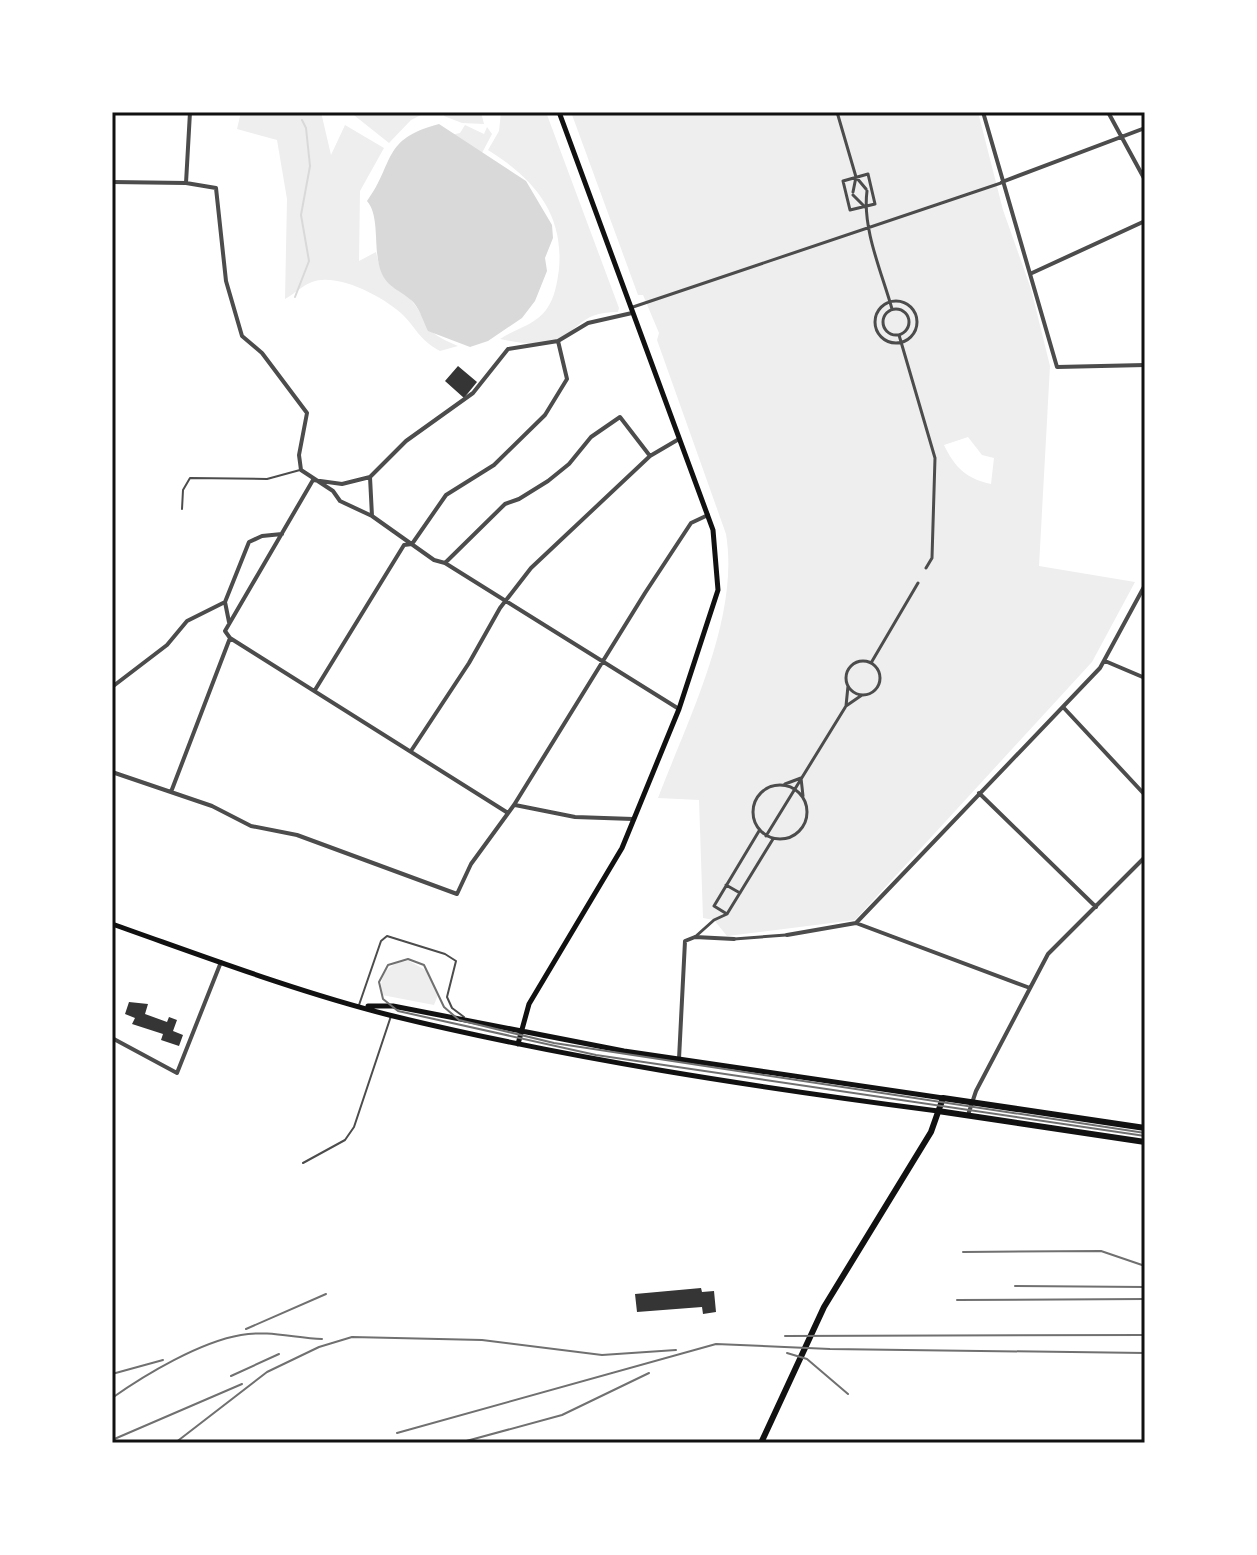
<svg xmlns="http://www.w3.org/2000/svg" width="1257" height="1555" viewBox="0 0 1257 1555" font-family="Montserrat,sans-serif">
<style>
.green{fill:#eee;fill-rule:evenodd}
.water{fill:#d9d9d9}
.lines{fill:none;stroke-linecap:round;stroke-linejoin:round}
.stream{stroke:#d9d9d9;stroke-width:2}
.building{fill:#353535}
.service{stroke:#4c4c4c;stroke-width:2}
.pedestrian{stroke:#4c4c4c;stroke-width:3}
.minor{stroke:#4c4c4c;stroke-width:4}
.secondary{stroke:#111;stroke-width:5}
.trunk{stroke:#111;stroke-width:6}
.tram{stroke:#707070;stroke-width:2}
.rail{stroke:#707070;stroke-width:2}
.neatline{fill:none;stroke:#111;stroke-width:3}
</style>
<rect width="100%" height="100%" fill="#fff"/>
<path class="green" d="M241 112H321L331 155 345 125 384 148 360 191 359 261 376 252C386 297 397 279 415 305 433 331 425 332 458 346L440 351C420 340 418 331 404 316 386 298 338 272 312 282 303 285 294 294 285 299L287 199 277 140 237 129Z
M350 112H422L423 114 411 120 389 143Z
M444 112H481L484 124 462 123 444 116Z
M501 112H546L619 308 618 312C576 312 580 334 550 342 533 346 516 342 500 339 515 329 535 325 546 310 555 298 557 283 559 269 564 213 533 178 488 150L499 131Z
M571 112H978L1003 210 1031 289 1050 366 1039 566 1135 582 1092 662 855 920 727 936 714 920 703 918 699 800 658 798C688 719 740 618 726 534L657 340 659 333 643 295H638ZM968 437 982 455 994 458 991 484C967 479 955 468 944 445Z
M465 125 484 134 487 127 492 134 482 153 451 135 460 133Z
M409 961 429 972 438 995 434 1005 382 995C378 975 389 962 409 961Z"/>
<path class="water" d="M439 124 526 181 552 225 553 238 545 258 547 271 535 301 522 318 488 341 470 347 428 331C424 323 420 310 414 303 403 291 389 289 382 274 372 252 381 217 367 201 395 163 381 139 439 124Z"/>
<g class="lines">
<path class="stream" d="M295 297 309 261 301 215 310 166 306 128 302 120"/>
</g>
<path class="building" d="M458 366 477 382 464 398 445 381Z
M129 1002 148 1004 145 1014 167 1022 169 1017 177 1020 173 1031 183 1035 179 1046 161 1040 163 1034 132 1024 135 1018 125 1014Z
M701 1288 702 1292 714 1291 716 1312 703 1314 702 1307 637 1312 635 1294Z"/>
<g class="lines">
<path class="service" d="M182 509 183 490 190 478 267 479 300 470
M359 1005 381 941 387 936 445 954 456 961 447 997 452 1008 464 1017
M303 1163 345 1140 354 1127 391 1016"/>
<path class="pedestrian" d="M837 112 856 177 866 189
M868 174 875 204 850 210 843 181Z
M867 191C862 229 882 273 892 309
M853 192 856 177
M853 195 865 207
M875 322a21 21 0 1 1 42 0a21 21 0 1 1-42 0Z
M633 307 1001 183
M883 322a13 13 0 1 1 26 0a13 13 0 1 1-26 0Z
M899 335 935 458 932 558 926 568
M846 678a17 17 0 1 1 34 0a17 17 0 1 1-34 0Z
M871 663 918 583
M846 706 848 686
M785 784 801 778 803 796
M753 812a27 27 0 1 1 54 0a27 27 0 1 1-54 0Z
M759 831 714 906 727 914 773 839
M766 836 846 706 862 695
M726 885 740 893
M695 937 714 920 727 914
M734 939 786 935"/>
<path class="minor" d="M983 112 1057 367 1145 365
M1108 112 1145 180
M112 182 186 183 216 188 226 281 242 336 262 353 307 413 299 455 301 470 333 491 340 501 372 516 434 560 445 563 679 709
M1002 182 1145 128
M186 183 190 112
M1032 273 1145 221
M372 516 370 477 406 441 473 393 508 349 558 341 588 323 632 313
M445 563 505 504 519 499 548 481 569 464 591 437 620 417 650 456
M225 602 229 622
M230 638 508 813
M230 638 225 631 313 480 342 484 370 477
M1105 661 1145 678
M112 687 167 645 187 621 225 602 249 542 262 536 282 534
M315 690 404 545 412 544 446 495 494 465 545 415 567 379 558 341
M1063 707 1145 795
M411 751 469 663 500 608 531 568 650 456 679 439
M112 772 212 806 251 826 297 835 457 894 471 864 514 805 645 593 691 523 708 515
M171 792 230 638
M979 793 1096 907
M515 805 575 817 633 819
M856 923 1030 988
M787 935 856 923 1100 668 1145 585
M112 1038 177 1073 221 962
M679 1059 685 941 695 937 734 939
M968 1115 976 1091 1048 954 1145 857"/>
<path class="secondary" d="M112 924C203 956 295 991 389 1015 569 1059 754 1087 938 1111
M368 1006H393L624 1051 943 1098
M518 1044 529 1004 622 848 679 709 718 590 713 530 559 112"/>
<path class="trunk" d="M938 1111 1145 1142
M761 1443 824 1307 931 1132 943 1098 1145 1128"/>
<path class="tram" d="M1145 1133 554 1043 459 1020 444 1007 424 965 408 959 388 965 379 982 383 999 398 1011 596 1055 1145 1136"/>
<path class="rail" d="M963 1252 1101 1251 1145 1266
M1015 1286 1145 1287
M957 1300 1145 1299
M246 1329 326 1294
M785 1336 1145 1335
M787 1353 807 1359 848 1394
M112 1374 163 1360
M231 1376 279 1354
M112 1398C146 1374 200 1342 241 1335 267 1330 295 1338 322 1339
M397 1433 716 1344 830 1349 1145 1353
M112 1440 242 1384
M175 1443 267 1372 319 1347 352 1337 482 1340 602 1355 676 1350
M459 1443 562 1415 649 1373"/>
</g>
<rect width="1257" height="1555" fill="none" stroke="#ffffff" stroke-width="228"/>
<rect x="114" y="114" width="1029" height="1327" class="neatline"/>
</svg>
